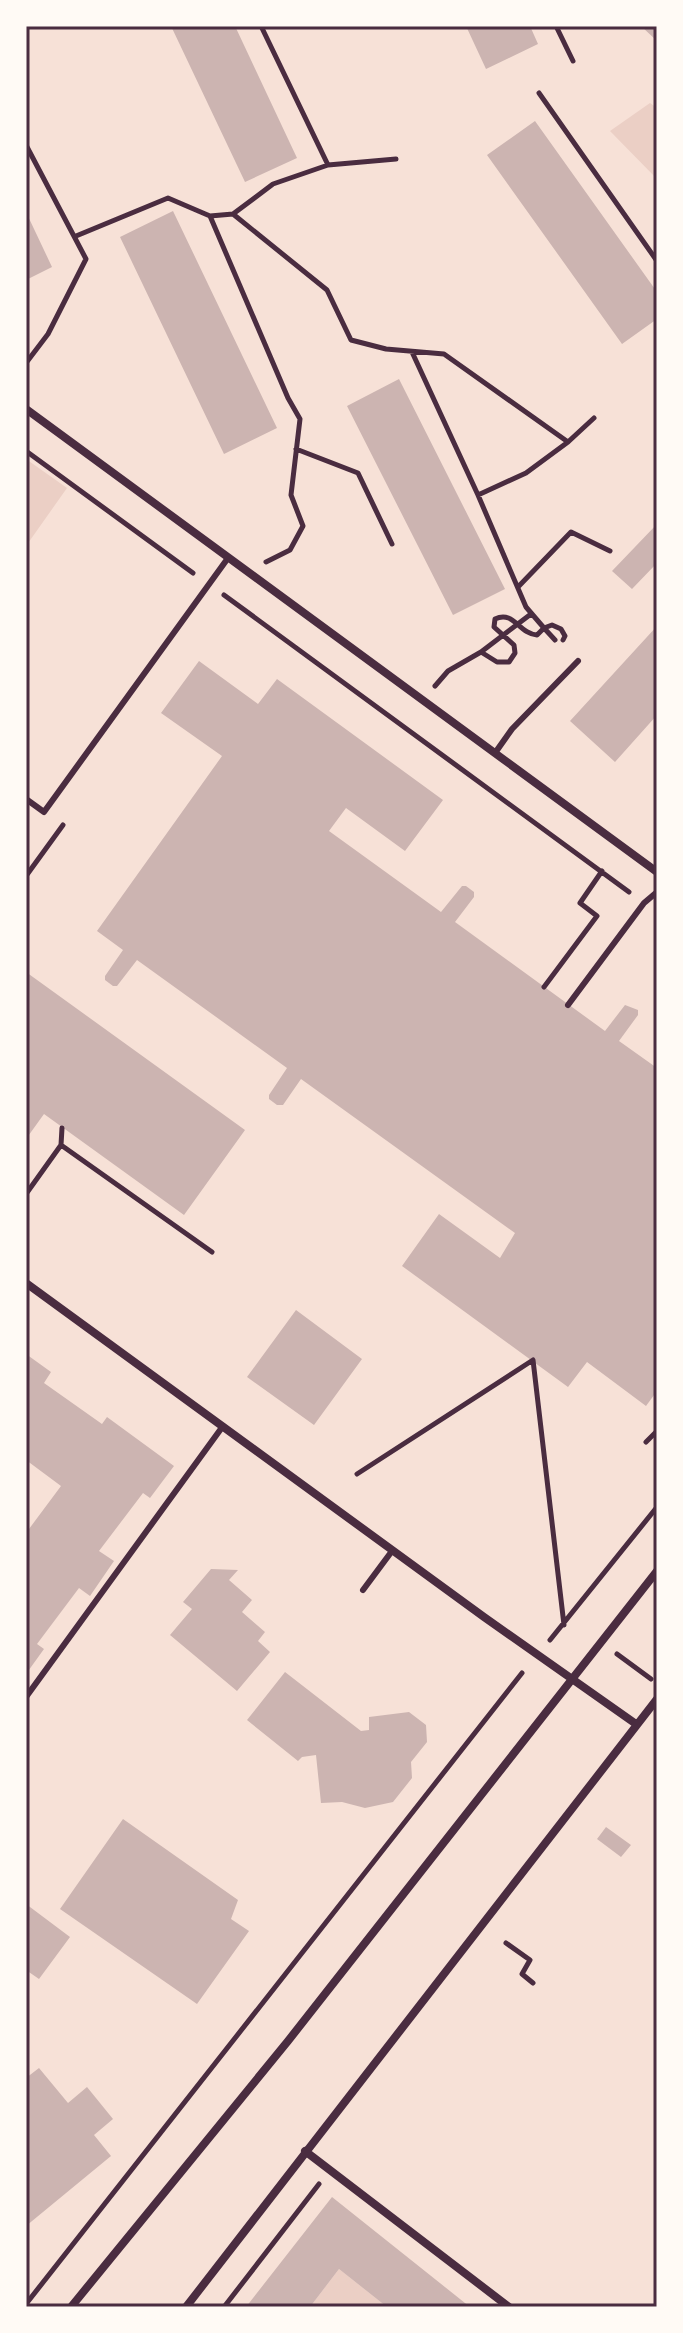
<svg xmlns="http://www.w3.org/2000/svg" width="683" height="2333" viewBox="0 0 683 2333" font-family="Helvetica,sans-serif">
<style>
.green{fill:#ebcfc5}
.building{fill:#ccb4b1}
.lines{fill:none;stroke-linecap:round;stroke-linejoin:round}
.path{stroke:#4a2c40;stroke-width:5}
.service{stroke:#4a2c40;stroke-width:6}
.minor{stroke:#4a2c40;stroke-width:8}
.neatline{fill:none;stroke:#4a2c40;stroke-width:3}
</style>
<rect width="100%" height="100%" fill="#f7e1d7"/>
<path class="green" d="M650 103 657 108V179L610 131Z
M26 459 67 488 26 546Z
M339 2269 387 2307H310Z"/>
<path class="building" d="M171 26H235L297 158 245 182Z
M466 26H530L538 44 486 69Z
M641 26H657V41Z
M535 121 657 292V319L622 344 487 155Z
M173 211 277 428 224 454 120 237Z
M26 212 52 267 26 280Z
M399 379 505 589 453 615 347 406Z
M657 524V563L632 589 612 571Z
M657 626V715L615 762 570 721Z
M199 661 258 704 277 679 443 800 405 851 346 808 329 831 441 912 462 886H466L474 892V897L455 922 605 1031 625 1005 638 1010V1015L619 1041 657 1068V1327L654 1332 657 1334V1391L646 1406 587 1362 568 1387 402 1266 439 1214 500 1258 515 1233 301 1079 283 1105H277L269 1099V1095L287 1068 137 960 117 986H113L105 980V976L123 950 97 931 222 756 161 713Z
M26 972 245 1130 184 1215 44 1114 26 1139Z
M296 1310 362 1359 314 1425 247 1377Z
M26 1354 51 1372 44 1383 102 1424 107 1417 174 1466 150 1498 143 1493 99 1551 114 1561 90 1596 79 1588 37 1644 44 1649 26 1674V1533L61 1486 26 1460Z
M211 1569 238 1570 229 1580 252 1600 242 1612 265 1632 258 1641 270 1652 237 1691 170 1635 192 1609 183 1602Z
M285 1672 361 1731 369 1730V1717L409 1712 426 1725 427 1742 411 1762 412 1778 393 1802 365 1808 342 1802 321 1803 316 1755 302 1757 298 1761 247 1720Z
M123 1819 238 1900 231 1919 249 1931 197 2004 60 1909Z
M606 1827 631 1845 621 1857 597 1839Z
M26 1904 70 1937 39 1979 26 1970Z
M39 2068 68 2103 87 2087 113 2119 94 2135 111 2156 26 2226V2078Z
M332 2197 470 2307H387L339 2269 310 2307H246Z"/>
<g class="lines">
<path class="path" d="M261 26 328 165
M556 26 573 61
M539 93 657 261
M26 145 86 259 48 334 26 363
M396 159 328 165 273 184 233 214 327 290 351 340 386 349 444 354 568 442 594 418
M210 216 288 398 300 419 291 495 303 526 290 550 266 562
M76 236 168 198 210 216 233 214
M412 352 478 495 526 607 544 628 537 635C519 634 514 610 495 619L494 627 514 645 515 653 509 662H497L481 652 448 671 435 686
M296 449 358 473 392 544
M26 451 193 573
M478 495 526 473 568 442
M518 587 571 532 610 551
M224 595 629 892
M544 628 552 625 561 629 565 636 563 640
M544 628 555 640
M481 652 531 614
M26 876 63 825
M544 987 597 916 580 903 602 871
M61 1145 212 1252
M26 1194 61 1145 62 1128
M646 1442 657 1431
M357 1474 533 1360 564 1625
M550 1640 657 1507
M617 1654 651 1679
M506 1943 530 1960 522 1974 533 1983
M26 2304 522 1673
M224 2307 319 2184"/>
<path class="service" d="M495 753 512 729 578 661
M26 799 44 812 228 558
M568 1005 644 903 657 892
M363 1590 392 1551
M26 1697 223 1426"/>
<path class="minor" d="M26 409 657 872
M26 1283 484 1617 636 1724
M305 2151 509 2307
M71 2307 288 2041 657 1571
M186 2307 657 1699"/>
</g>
<rect width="683" height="2333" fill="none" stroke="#fffaf5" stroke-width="56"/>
<rect x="28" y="28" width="627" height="2277" class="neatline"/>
</svg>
